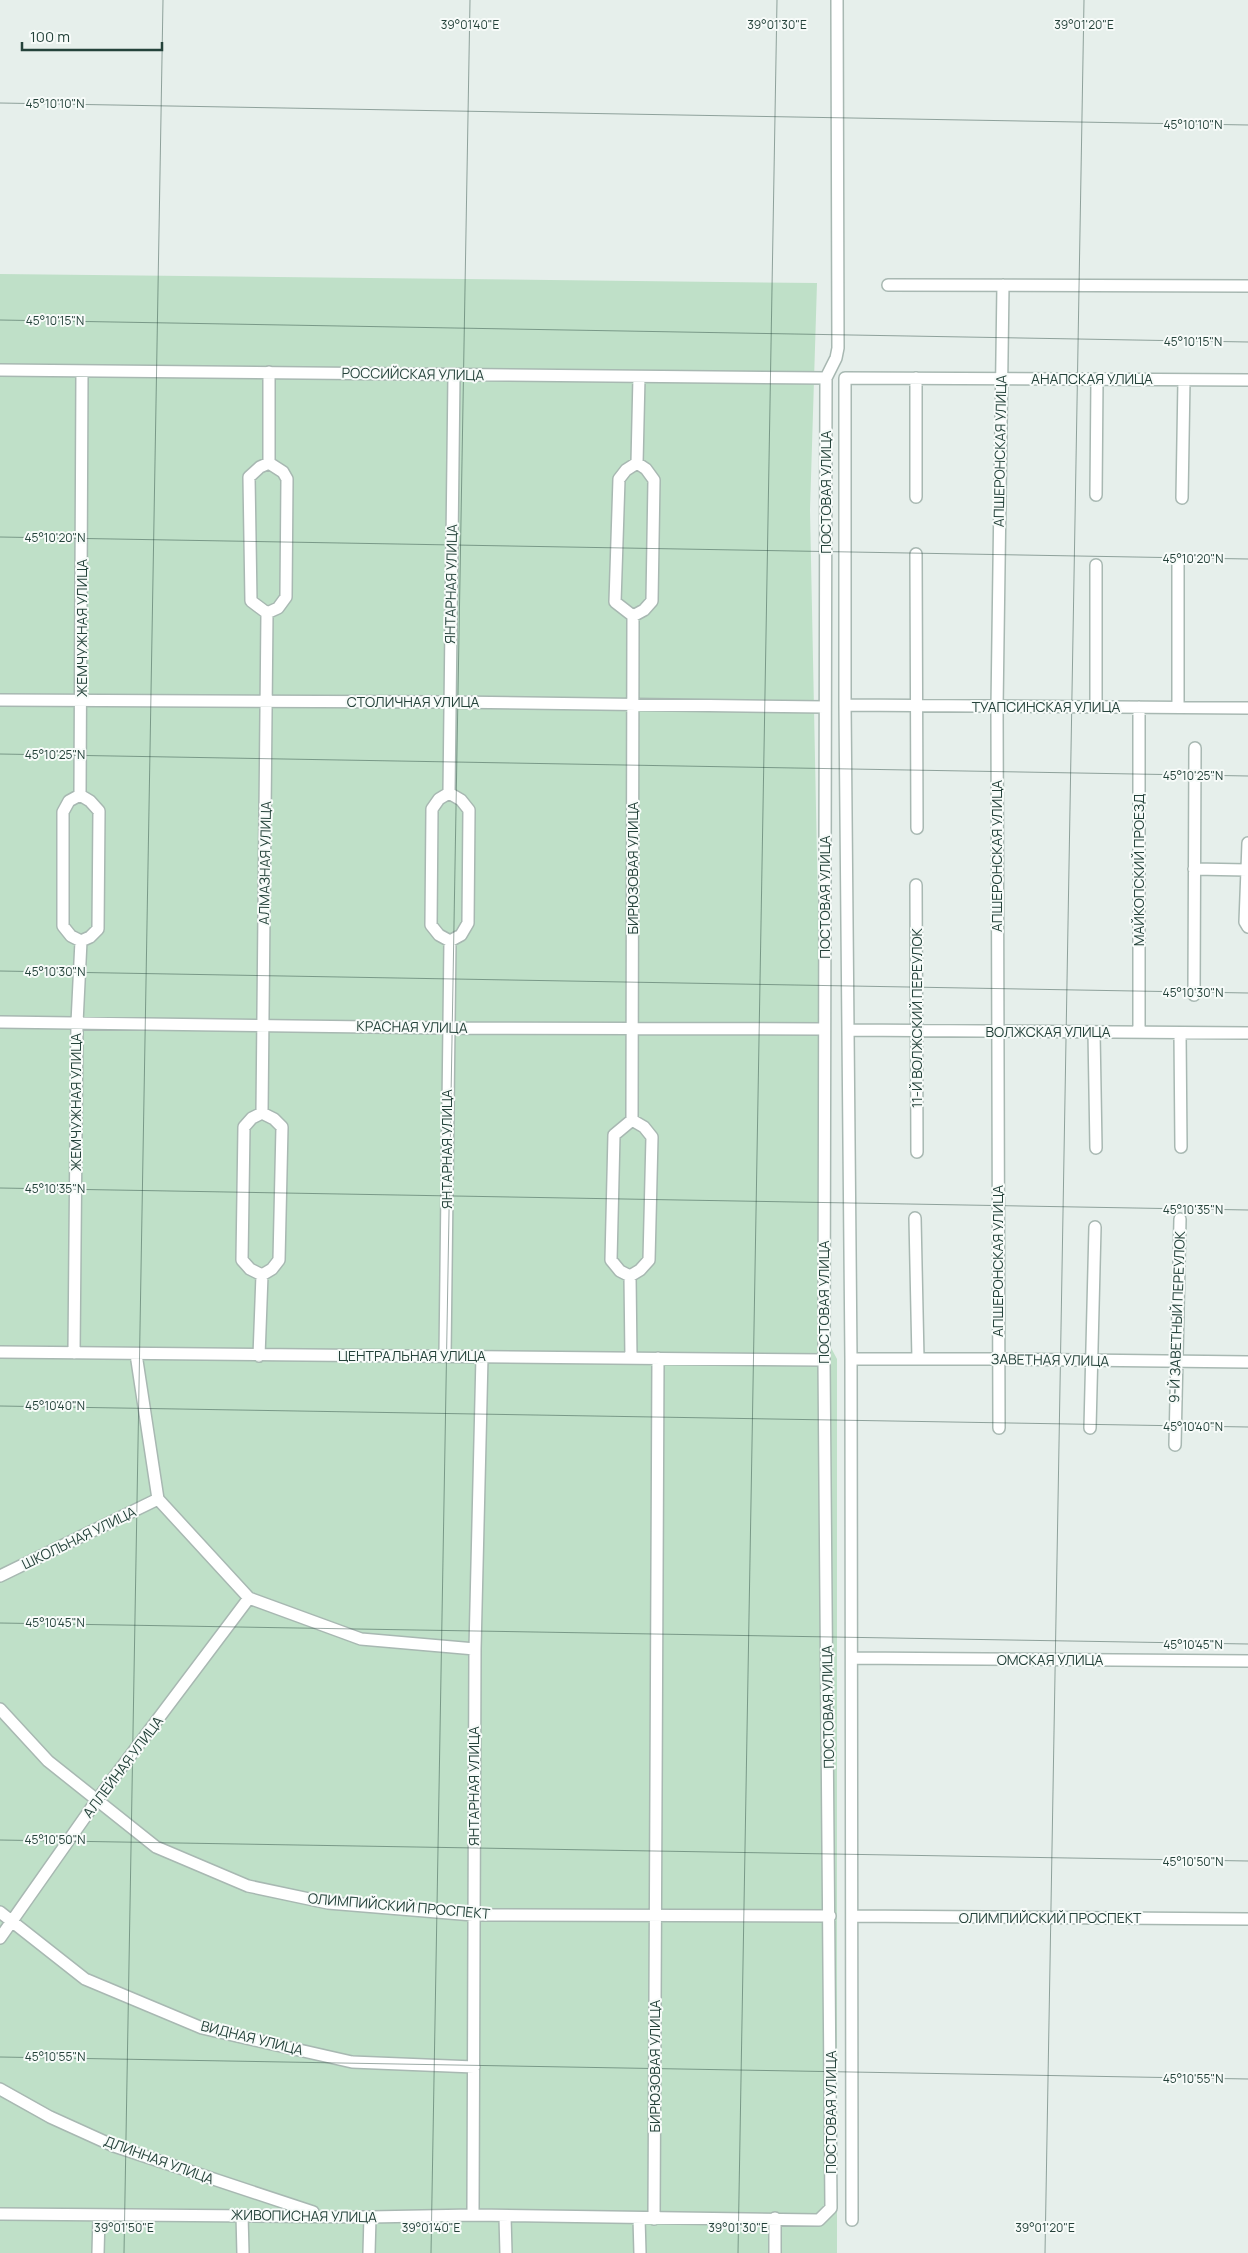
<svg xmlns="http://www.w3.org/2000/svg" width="1248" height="2253" viewBox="0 0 1248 2253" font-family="Manrope,sans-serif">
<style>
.green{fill:#bfe0c8}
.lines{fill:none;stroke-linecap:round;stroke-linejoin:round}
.minor-casing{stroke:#a8b8b2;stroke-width:14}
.minor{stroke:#fff;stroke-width:11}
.ticks{fill:none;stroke:#24423a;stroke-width:1;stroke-opacity:0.45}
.labels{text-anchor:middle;stroke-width:4;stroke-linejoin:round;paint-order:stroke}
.street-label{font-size:14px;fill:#24423a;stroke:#f7fbf9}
.ticks-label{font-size:12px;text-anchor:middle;fill:#24423a;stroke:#f7fbf9;stroke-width:4;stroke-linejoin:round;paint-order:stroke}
</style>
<rect width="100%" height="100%" fill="#e6efeb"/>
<path class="green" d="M0 274 817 283 810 510 819 957 822 1331 837 1359V2253H0Z"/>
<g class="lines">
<defs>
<path id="minor" d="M888 285 1248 286
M0 370 826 378
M916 378V497
M1096 495 1097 379
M1182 498 1184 380
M916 554 917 828
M267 613 278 608 286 597 287 479 283 472 269 463
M633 616 644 610 652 601 654 480 646 469 637 463
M0 700 450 702 825 707
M845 705 1248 708
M1096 707V565
M1178 707V563
M449 793 439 799 432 809 431 925 439 935 450 941
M80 795 90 801 99 811 98 929 90 937 81 941
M1248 843 1245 922 1248 927
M1194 869 1247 870
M916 885 917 1152
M1194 995 1195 748
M0 1022 447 1028 824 1029
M849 1030 1248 1033
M1094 1032 1096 1148
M1139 1032V707
M1180 1033 1181 1147
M915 1218 918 1359
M262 1275 272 1269 279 1260 282 1127 274 1119 262 1113
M630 1276 620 1271 611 1260 614 1135 632 1120
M0 1352 824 1360
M74 1353 77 1023 81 941 71 936 63 926V812L69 801 80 795 82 371
M136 1354 158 1499 249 1598 361 1639 475 1649
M259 1356 262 1275 250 1269 242 1260 244 1127 252 1118 262 1113 267 613 251 601 249 477 260 467 269 463V372
M445 1356 450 941 461 935 468 923 469 810 461 800 449 793 454 375
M631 1358 630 1276 640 1270 649 1260 652 1137 644 1127 632 1120 633 616 615 602 619 479 626 470 637 463 639 377
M851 1359H998L1248 1362
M999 1428 997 707 1003 285
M1090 1428 1095 1227
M1175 1445 1180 1219
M0 1576 158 1499
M852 1658 1248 1661
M0 1709 48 1761 156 1847 248 1886 328 1903 473 1915 830 1916
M0 1912 85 1979 202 2028 352 2062 474 2067
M852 1916 1248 1919
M0 1938 97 1800 249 1598
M0 2089 50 2117 114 2146 313 2212
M0 2214 370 2217 473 2215 819 2220 831 2208 824 1360 826 378 836 358 838 348 837 0
M242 2215 243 2253
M473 2215 475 1649 482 1357
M505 2217 506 2253
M639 2218 640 2253
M775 2218V2253
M654 2219 658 1358
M852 2220 851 1359 845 705V378L1248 380
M98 2253 99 2216
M369 2253 370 2217"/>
</defs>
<use href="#minor" class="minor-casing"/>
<use href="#minor" class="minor"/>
</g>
<path class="ticks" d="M0 103 1248 125M0 320 1248 342M0 537 1248 559M0 754 1248 776M0 971 1248 993M0 1188 1248 1210M0 1406 1248 1427M0 1623 1248 1644M0 1840 1248 1861M0 2057 1248 2079M124 2253 163 0M431 2253 470 0M738 2253 777 0M1045 2253 1084 0"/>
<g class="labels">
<g class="street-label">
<text transform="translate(413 374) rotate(1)" y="5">РОССИЙСКАЯ УЛИЦА</text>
<text x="1092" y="384">АНАПСКАЯ УЛИЦА</text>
<text transform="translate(1000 451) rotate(-89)" y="5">АПШЕРОНСКАЯ УЛИЦА</text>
<text transform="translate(826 492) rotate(-90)" y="5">ПОСТОВАЯ УЛИЦА</text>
<text transform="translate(451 584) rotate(-89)" y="5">ЯНТАРНАЯ УЛИЦА</text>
<text transform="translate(82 628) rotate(-90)" y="5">ЖЕМЧУЖНАЯ УЛИЦА</text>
<text x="413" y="707">СТОЛИЧНАЯ УЛИЦА</text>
<text x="1046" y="712">ТУАПСИНСКАЯ УЛИЦА</text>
<text transform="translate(997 856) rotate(-90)" y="5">АПШЕРОНСКАЯ УЛИЦА</text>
<text transform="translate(265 863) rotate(-89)" y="5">АЛМАЗНАЯ УЛИЦА</text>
<text transform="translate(633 868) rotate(-90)" y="5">БИРЮЗОВАЯ УЛИЦА</text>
<text transform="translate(1139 870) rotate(-90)" y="5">МАЙКОПСКИЙ ПРОЕЗД</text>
<text transform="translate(825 897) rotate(-90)" y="5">ПОСТОВАЯ УЛИЦА</text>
<text transform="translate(917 1018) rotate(-90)" y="5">11-Й ВОЛЖСКИЙ ПЕРЕУЛОК</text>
<text transform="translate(412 1027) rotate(1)" y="5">КРАСНАЯ УЛИЦА</text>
<text x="1048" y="1037">ВОЛЖСКАЯ УЛИЦА</text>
<text transform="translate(76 1102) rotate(-90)" y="5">ЖЕМЧУЖНАЯ УЛИЦА</text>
<text transform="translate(447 1149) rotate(-90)" y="5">ЯНТАРНАЯ УЛИЦА</text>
<text transform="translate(998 1261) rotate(-90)" y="5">АПШЕРОНСКАЯ УЛИЦА</text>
<text transform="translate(824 1302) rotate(-90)" y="5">ПОСТОВАЯ УЛИЦА</text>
<text transform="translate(1177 1317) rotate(-88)" y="5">9-Й ЗАВЕТНЫЙ ПЕРЕУЛОК</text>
<text x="412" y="1361">ЦЕНТРАЛЬНАЯ УЛИЦА</text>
<text transform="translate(1050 1360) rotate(1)" y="5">ЗАВЕТНАЯ УЛИЦА</text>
<text transform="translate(79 1538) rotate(-26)" y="5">ШКОЛЬНАЯ УЛИЦА</text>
<text x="1050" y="1665">ОМСКАЯ УЛИЦА</text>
<text transform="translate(828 1707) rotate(-91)" y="5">ПОСТОВАЯ УЛИЦА</text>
<text transform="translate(123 1767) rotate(-53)" y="5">АЛЛЕЙНАЯ УЛИЦА</text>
<text transform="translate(474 1786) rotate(-90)" y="5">ЯНТАРНАЯ УЛИЦА</text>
<text transform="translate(399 1906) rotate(5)" y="5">ОЛИМПИЙСКИЙ ПРОСПЕКТ</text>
<text x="1050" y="1923">ОЛИМПИЙСКИЙ ПРОСПЕКТ</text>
<text transform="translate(252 2038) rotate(14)" y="5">ВИДНАЯ УЛИЦА</text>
<text transform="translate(655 2066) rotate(-90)" y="5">БИРЮЗОВАЯ УЛИЦА</text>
<text transform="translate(831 2112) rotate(-90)" y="5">ПОСТОВАЯ УЛИЦА</text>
<text transform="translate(159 2160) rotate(20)" y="5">ДЛИННАЯ УЛИЦА</text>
<text transform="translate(304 2216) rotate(1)" y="5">ЖИВОПИСНАЯ УЛИЦА</text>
</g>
</g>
<g class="ticks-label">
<text x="470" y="29">39°01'40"E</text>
<text x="777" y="29">39°01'30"E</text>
<text x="1084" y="29">39°01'20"E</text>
<text x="55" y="108">45°10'10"N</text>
<text x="1193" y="129">45°10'10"N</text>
<text x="55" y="325">45°10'15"N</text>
<text x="1193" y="346">45°10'15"N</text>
<text x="55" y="542">45°10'20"N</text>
<text x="1193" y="563">45°10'20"N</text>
<text x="55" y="759">45°10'25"N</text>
<text x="1193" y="780">45°10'25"N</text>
<text x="55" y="976">45°10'30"N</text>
<text x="1193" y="997">45°10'30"N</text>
<text x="55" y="1193">45°10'35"N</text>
<text x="1193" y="1214">45°10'35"N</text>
<text x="55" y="1410">45°10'40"N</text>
<text x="1193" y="1431">45°10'40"N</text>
<text x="55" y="1627">45°10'45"N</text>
<text x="1193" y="1649">45°10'45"N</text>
<text x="55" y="1844">45°10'50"N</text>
<text x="1193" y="1866">45°10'50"N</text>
<text x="55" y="2061">45°10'55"N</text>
<text x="1193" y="2083">45°10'55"N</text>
<text x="124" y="2232">39°01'50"E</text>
<text x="431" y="2232">39°01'40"E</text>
<text x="738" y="2232">39°01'30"E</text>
<text x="1045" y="2232">39°01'20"E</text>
</g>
<path d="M22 42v8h140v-8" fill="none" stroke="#24423a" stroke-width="2.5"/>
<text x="30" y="42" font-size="15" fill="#24423a" stroke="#f7fbf9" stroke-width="4" paint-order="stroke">100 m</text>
</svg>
